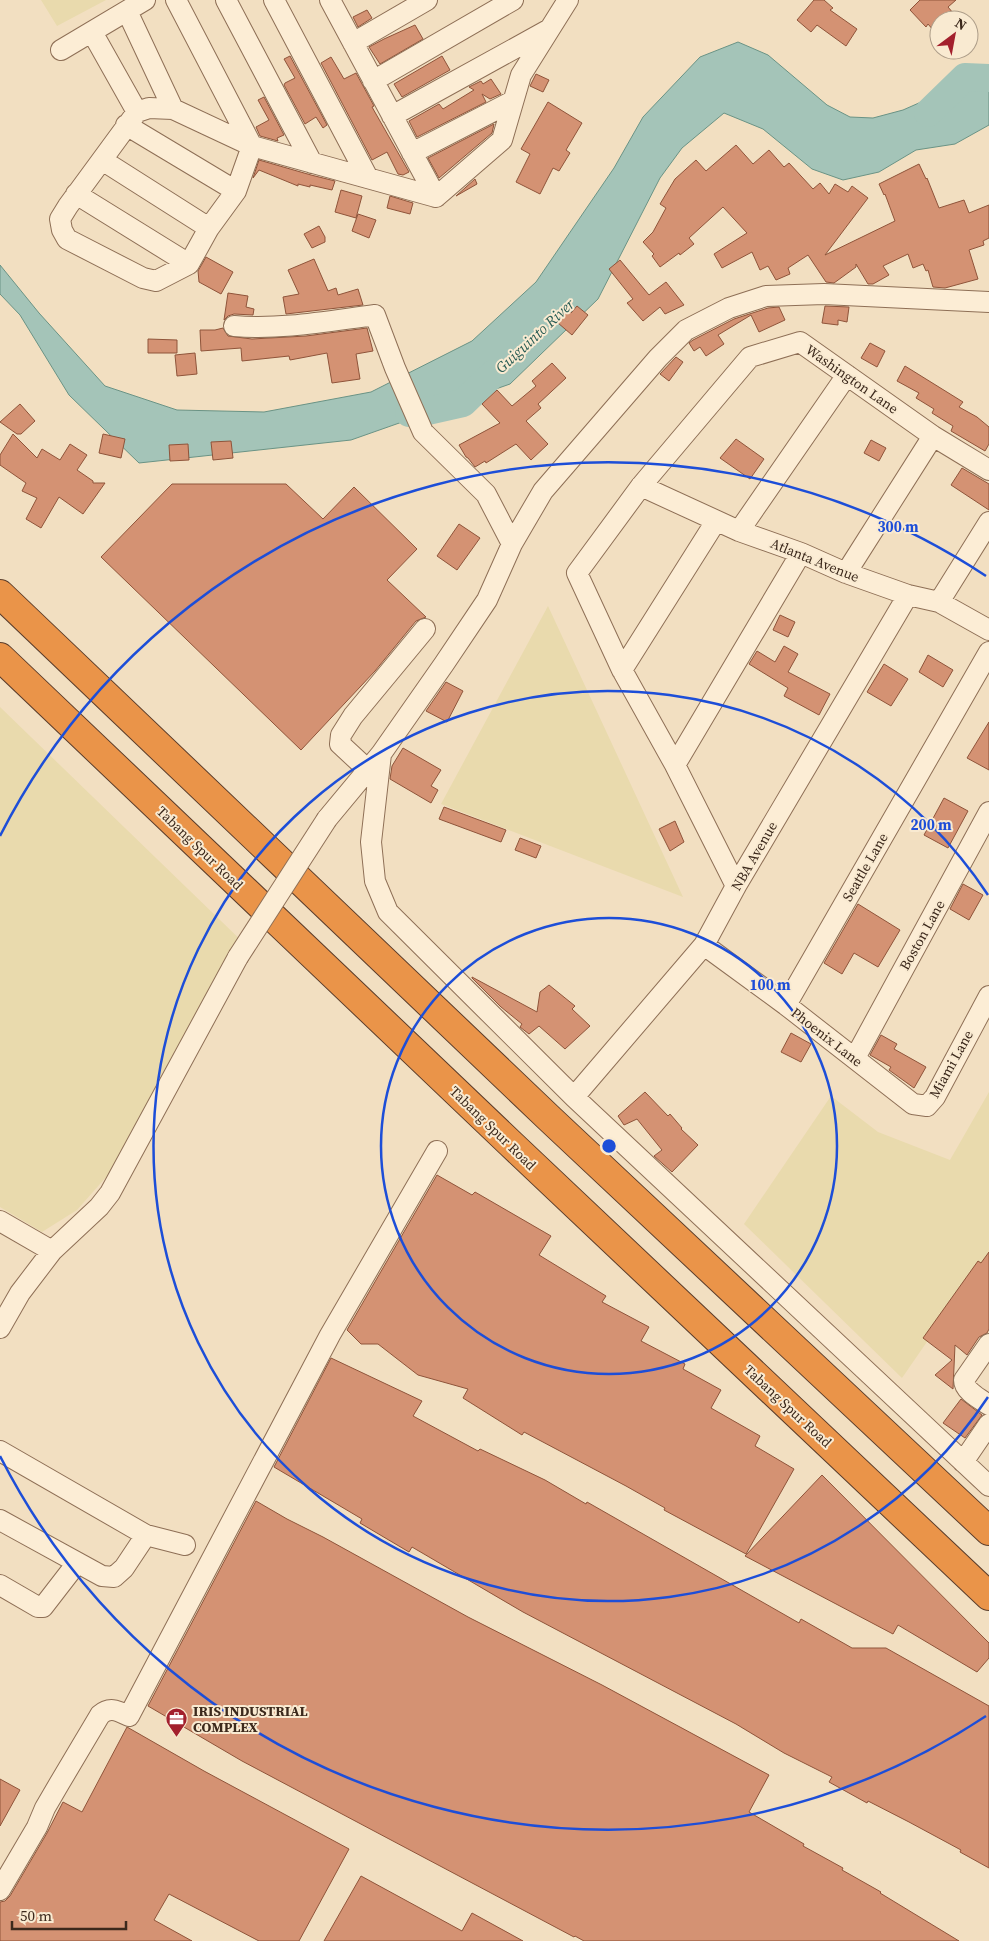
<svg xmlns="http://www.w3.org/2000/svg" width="989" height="1941" viewBox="0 0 989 1941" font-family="'Source Serif 4',serif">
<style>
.farmland{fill:#e9daad}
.water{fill:#a4c4b8;stroke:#6a9385}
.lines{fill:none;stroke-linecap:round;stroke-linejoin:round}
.river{stroke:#a4c4b8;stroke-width:28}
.building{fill:#d49273;stroke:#8f543a}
.minor-casing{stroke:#8e6f56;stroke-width:22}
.highway-casing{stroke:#5b3d2b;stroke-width:30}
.minor{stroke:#fcedd5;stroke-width:20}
.highway{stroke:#ea9449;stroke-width:28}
.minor-bridge-casing{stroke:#8e6f56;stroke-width:22;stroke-linecap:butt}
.minor-bridge{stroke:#fcedd5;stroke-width:20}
.ring{fill:none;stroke:#1d4ed8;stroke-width:2.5}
.labels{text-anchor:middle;stroke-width:4;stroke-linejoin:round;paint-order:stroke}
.street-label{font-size:14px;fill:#3c291c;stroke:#f9ead1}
.poi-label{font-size:14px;font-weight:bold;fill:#3c291c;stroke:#f9ead1;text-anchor:start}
.water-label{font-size:15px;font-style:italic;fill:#2a5d55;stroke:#f9ead1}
.centre{fill:#1d4ed8;stroke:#f9ead1;stroke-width:2.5}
.ring-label{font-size:15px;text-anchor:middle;font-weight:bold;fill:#1d4ed8;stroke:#f9ead1;stroke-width:4;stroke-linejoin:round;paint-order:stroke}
</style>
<rect width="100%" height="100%" fill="#f2dfc1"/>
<path class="farmland" d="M41 0H106L57 26Z
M548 606 683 897 441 804Z
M0 707 250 949 115 1167 77 1210 42 1232 0 1207Z
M989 1092V1252L902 1378 744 1224 831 1096 878 1132 950 1160Z"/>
<path class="water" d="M738 42 768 55 827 105 850 117 873 118 903 110 989 72V125L955 144 916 150 879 172 843 180 812 169 763 129 724 113 682 148 660 178 598 299 510 384 351 440 139 463 69 395 20 315 0 294V265L39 313 105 386 177 410 264 412 371 392 472 341 536 282 614 168 643 117 700 57Z"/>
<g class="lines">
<path class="river" d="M928 113 965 77 989 78
M409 413 423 412 463 403 493 374"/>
</g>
<path class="building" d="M814 0H824L833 8 830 10 857 29 846 46 817 25 811 32 797 20Z
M920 0H956L948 7 959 20H939V37L928 24 926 27 910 10Z
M367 10 372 18 358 27 353 17Z
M415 25 423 39 380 64 369 47 384 39Z
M290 56 327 125 323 128 316 117 305 124 284 85 285 83 295 78 284 59Z
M442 56 450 70 402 97 394 84Z
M331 57 344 79 356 73 374 106 372 107 409 172 403 175 398 174 387 152 372 160 321 63Z
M536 74 549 80 543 92 530 86Z
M491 79 501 94 490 99 482 94 486 102 417 137 409 121 439 104 443 109 474 90 469 87 481 81 483 84Z
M264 97 284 135 277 138 278 141 260 136 256 127 269 120 258 100Z
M548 102 582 123 566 150 570 153 559 171 553 168 540 194 516 182 530 154 521 149Z
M494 124 492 133 439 178 428 158Z
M736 145 753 164 769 150 784 167 789 163 813 189 820 183 829 194 835 184 848 192 852 186 868 198 825 255 895 221 885 194 884 195 879 184 919 164 926 179 927 178 939 208 964 200 969 213 989 205V238L983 241 984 245 969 250 978 279 945 288 933 287 928 270 926 271 923 264 913 268 908 254 883 266 889 275 873 284H868L856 264V267L834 283 826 282 808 255 788 268 790 274 776 280 768 266 760 270 752 252 722 268 714 254 747 233 723 207 689 238 694 244 680 255 679 253 660 267 652 256 654 254 643 242 653 232 666 208 660 204 675 179 696 160 706 171Z
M259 160 311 175 335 181 332 190 310 185V187L298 184V186L259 170 253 178Z
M475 179 477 184 456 196Z
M341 190 362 196 356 218 335 212Z
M390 196 413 203 410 214 387 208Z
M358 214 376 220 369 238 352 231Z
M319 226 325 237V242L312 248 304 234Z
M206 257 233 272 221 294 199 282 198 271Z
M314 259 328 291 336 288 338 295 358 289 363 305 286 314 283 297 299 294 288 270Z
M620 260 649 295 666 282 684 305 665 314 660 307 643 321 627 303 633 299 609 269Z
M228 293 248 296 246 307 254 309 253 315 234 314 228 316 224 320Z
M577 306 588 315 572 335 558 323 568 310 571 313Z
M825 306 849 307 847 322 838 320V325L822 323Z
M779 307 785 320 759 332 751 315 718 335 724 344 706 356 700 347 694 351 689 343 693 340 734 319 768 308Z
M223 328 228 336 252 339 306 336 367 328 373 351 356 354 360 379 332 383 327 353 290 360 289 356 242 361 241 348 201 351 200 330H215Z
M148 339 177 340V353H148Z
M870 343 885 351 877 367 861 358Z
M195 353 197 374 177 376 175 355Z
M676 357 683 362 669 381 660 374Z
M552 363 566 378 538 404 541 408 526 421 548 444 531 460 516 444 486 463 485 461 475 467 468 458 466 457 459 445 500 423 482 404 497 390 512 406 536 386 532 381Z
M905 366 963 402 959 407 977 417 989 427V444L985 451 951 431 953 426 932 413 934 409 916 398 919 393 897 381Z
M20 404 35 421 21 434H17L0 422Z
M13 434 37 458 42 449 60 460 70 444 87 455 77 470 93 481V483H105L83 514 59 497 41 528 26 519 37 498 22 491 26 483 0 465V455Z
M103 434 125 439 121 458 99 453Z
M736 439 764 459 750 479 720 458Z
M871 440 886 448 879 461 864 453Z
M231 441 233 458 213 460 211 442Z
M188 444 189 460 170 461 169 445Z
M962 468 989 484V510L951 485Z
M172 484H286L323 519 354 487 417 549 387 580 426 617 416 621 375 671 301 750 101 557Z
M459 524 480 538 457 570 437 556Z
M780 615 795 622 788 637 773 630Z
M784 646 798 654 788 672 830 694 819 715 784 696 788 688 749 664 757 651 775 662Z
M928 655 953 670 943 687 919 672Z
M884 664 908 679 891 706 867 692Z
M446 682 463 691 447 722 426 711Z
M989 722V770L967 758Z
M403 748 441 770 431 786 438 790 431 803 390 779 392 766Z
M944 798 968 811 948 848 924 835Z
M444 807 506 830 501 842 439 819Z
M675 821 684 842 670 851 659 829Z
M520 838 541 846 536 858 515 850Z
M963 884 983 895 969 920 950 909Z
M858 904 900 930 878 967 854 953 842 974 824 963Z
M472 977 537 1012 540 992 549 985 575 1006 572 1009 590 1026 565 1049 539 1026 529 1034 520 1027 522 1024 501 1007 472 978Z
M791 1033 811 1044 801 1062 781 1052Z
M881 1035 897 1044 894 1049 926 1067 914 1088 889 1070 891 1067 870 1055Z
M645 1092 668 1116 670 1114 682 1128 681 1129 698 1145 672 1172 654 1156 662 1150 637 1119 624 1125 618 1116Z
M437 1175 472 1195 475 1192 551 1236 539 1255 606 1296 602 1302 649 1327 641 1341 685 1364 683 1369 721 1390 711 1408 760 1436 755 1446 794 1469 746 1554 664 1510 665 1508 626 1486 524 1432 522 1435 463 1398 468 1389 418 1375 378 1344H361L347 1330Z
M989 1252V1329L987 1333 979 1337 967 1355 955 1345 953 1389 935 1375 952 1360 923 1338 978 1261 981 1263Z
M331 1358 422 1401 413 1416 478 1451 480 1449 545 1480 586 1504 587 1502 799 1623 801 1619 852 1648H886L989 1706V1868L960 1852 961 1850 909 1822 868 1801 867 1803 829 1782 832 1777 784 1753 736 1724 523 1612 412 1547 409 1552 360 1523 362 1519 274 1467Z
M961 1399 982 1415 965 1438 943 1423Z
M822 1475 989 1643V1658L977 1672 898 1625 893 1634 745 1556Z
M256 1501 287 1519 323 1537 468 1617 602 1685 769 1775 749 1812 804 1844 803 1846 843 1868 842 1870 881 1892 880 1893 959 1941H584L575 1936 574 1937 242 1761 148 1706Z
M127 1727 204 1771 349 1849 299 1941H259L169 1894 154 1920 192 1941H0V1902L5 1901 10 1896 47 1833 63 1802 82 1812Z
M0 1779 20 1790 0 1826Z
M361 1876 462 1931 472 1913 523 1941H324Z"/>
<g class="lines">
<defs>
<path id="minor" d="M226 0 312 163
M274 0 368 178
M127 11 173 109
M92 32 137 112 68 206 60 219 62 230 67 239 143 278 156 281 189 264 209 228 236 191 252 146 176 0
M353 43 427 0
M61 50 145 0
M373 81 513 0
M137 112 149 108 173 109 252 146 436 197 330 0
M392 116 548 30
M126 125 236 191
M412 153 513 101
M102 160 209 228
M76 194 189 264
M436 197 502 140 521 75 568 0
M234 326C281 330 328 321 375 315L395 368 423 432 486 494 512 544
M641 486 739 531 801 553 846 573 908 595 939 602 989 630
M739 531 847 375
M846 573 933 436
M939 602 989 522
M622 670 716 521
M381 754 371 842 375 881 388 912 574 1097 989 1486
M675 765 801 553
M368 770 340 744 341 735 353 716 425 629
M327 819 381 754 444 664 487 600 512 544 543 491 658 358 686 330 729 308 766 296 824 294 989 302
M736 886 675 765 622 670 577 573 641 486 750 357 800 342 933 436 989 470
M704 945 786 1005 913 1104 927 1106 935 1097 989 996
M786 1005 989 652
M855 1058 989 812
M574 1097 704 945 736 886 908 595
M0 1221 52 1251
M0 1328 20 1293 52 1251 99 1207 110 1193 238 957
M989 1344 964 1380C964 1391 980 1399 989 1405
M0 1451 146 1535 185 1545
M963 1462 989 1424
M0 1520 102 1576 114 1577 124 1568 146 1535
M0 1585 38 1607H43L77 1563
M0 1890 37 1827 45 1808 59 1784 100 1715C110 1706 118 1711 129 1716L330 1335 437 1151"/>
<path id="highway" d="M0 594 550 1119 989 1531
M0 657 511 1144 989 1596"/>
</defs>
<use href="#minor" class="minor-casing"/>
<use href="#highway" class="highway-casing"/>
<use href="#minor" class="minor"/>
<use href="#highway" class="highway"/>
<defs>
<path id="minor-bridge" d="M238 957 327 819"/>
</defs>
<use href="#minor-bridge" class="minor-bridge-casing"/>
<use href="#minor-bridge" class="minor-bridge"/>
</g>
<g class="ring">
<circle cx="609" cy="1146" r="228"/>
<path d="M988 1397A455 455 0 1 1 988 895"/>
<path d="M986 1716A683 683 0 0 1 0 1456M0 836A683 683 0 0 1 986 576"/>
</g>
<defs>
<symbol id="office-pin" viewBox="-11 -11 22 30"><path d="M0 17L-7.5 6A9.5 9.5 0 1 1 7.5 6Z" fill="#a3202d" stroke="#f9ead1"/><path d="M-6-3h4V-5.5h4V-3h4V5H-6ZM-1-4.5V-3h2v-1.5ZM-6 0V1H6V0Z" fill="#fff"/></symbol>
</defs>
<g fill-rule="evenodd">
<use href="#office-pin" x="164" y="1706" width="25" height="34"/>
</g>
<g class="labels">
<g class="street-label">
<text transform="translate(852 379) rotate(35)" y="5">Washington Lane</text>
<text transform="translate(815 560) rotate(22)" y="5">Atlanta Avenue</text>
<text transform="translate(200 848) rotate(44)" y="5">Tabang Spur Road</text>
<text transform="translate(754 856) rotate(-60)" y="5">NBA Avenue</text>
<text transform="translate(865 867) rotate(-60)" y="5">Seattle Lane</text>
<text transform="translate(922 935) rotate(-61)" y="5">Boston Lane</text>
<text transform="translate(827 1037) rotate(38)" y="5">Phoenix Lane</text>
<text transform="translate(951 1064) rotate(-61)" y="5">Miami Lane</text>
<text transform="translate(493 1128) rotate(44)" y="5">Tabang Spur Road</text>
<text transform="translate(788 1406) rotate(43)" y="5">Tabang Spur Road</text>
</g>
<g class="poi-label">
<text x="193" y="1716">IRIS INDUSTRIAL<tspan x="193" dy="16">COMPLEX</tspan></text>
</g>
<g class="water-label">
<text transform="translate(535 336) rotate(-43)" y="5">Guiguinto River</text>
</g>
</g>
<circle cx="609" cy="1146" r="8" class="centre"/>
<g class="ring-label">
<text x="898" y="532">300 m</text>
<text x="931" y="830">200 m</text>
<text x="770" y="990">100 m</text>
</g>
<g transform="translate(954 35) rotate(32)"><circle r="24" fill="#f9ead1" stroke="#ad9d89"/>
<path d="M0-4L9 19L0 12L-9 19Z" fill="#a3202d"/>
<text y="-8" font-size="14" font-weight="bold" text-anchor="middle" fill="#3c291c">N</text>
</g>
<path d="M12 1921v8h114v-8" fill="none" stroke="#3c291c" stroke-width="2.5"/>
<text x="20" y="1921" font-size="15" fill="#3c291c" stroke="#f9ead1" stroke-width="4" paint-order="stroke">50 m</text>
</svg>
